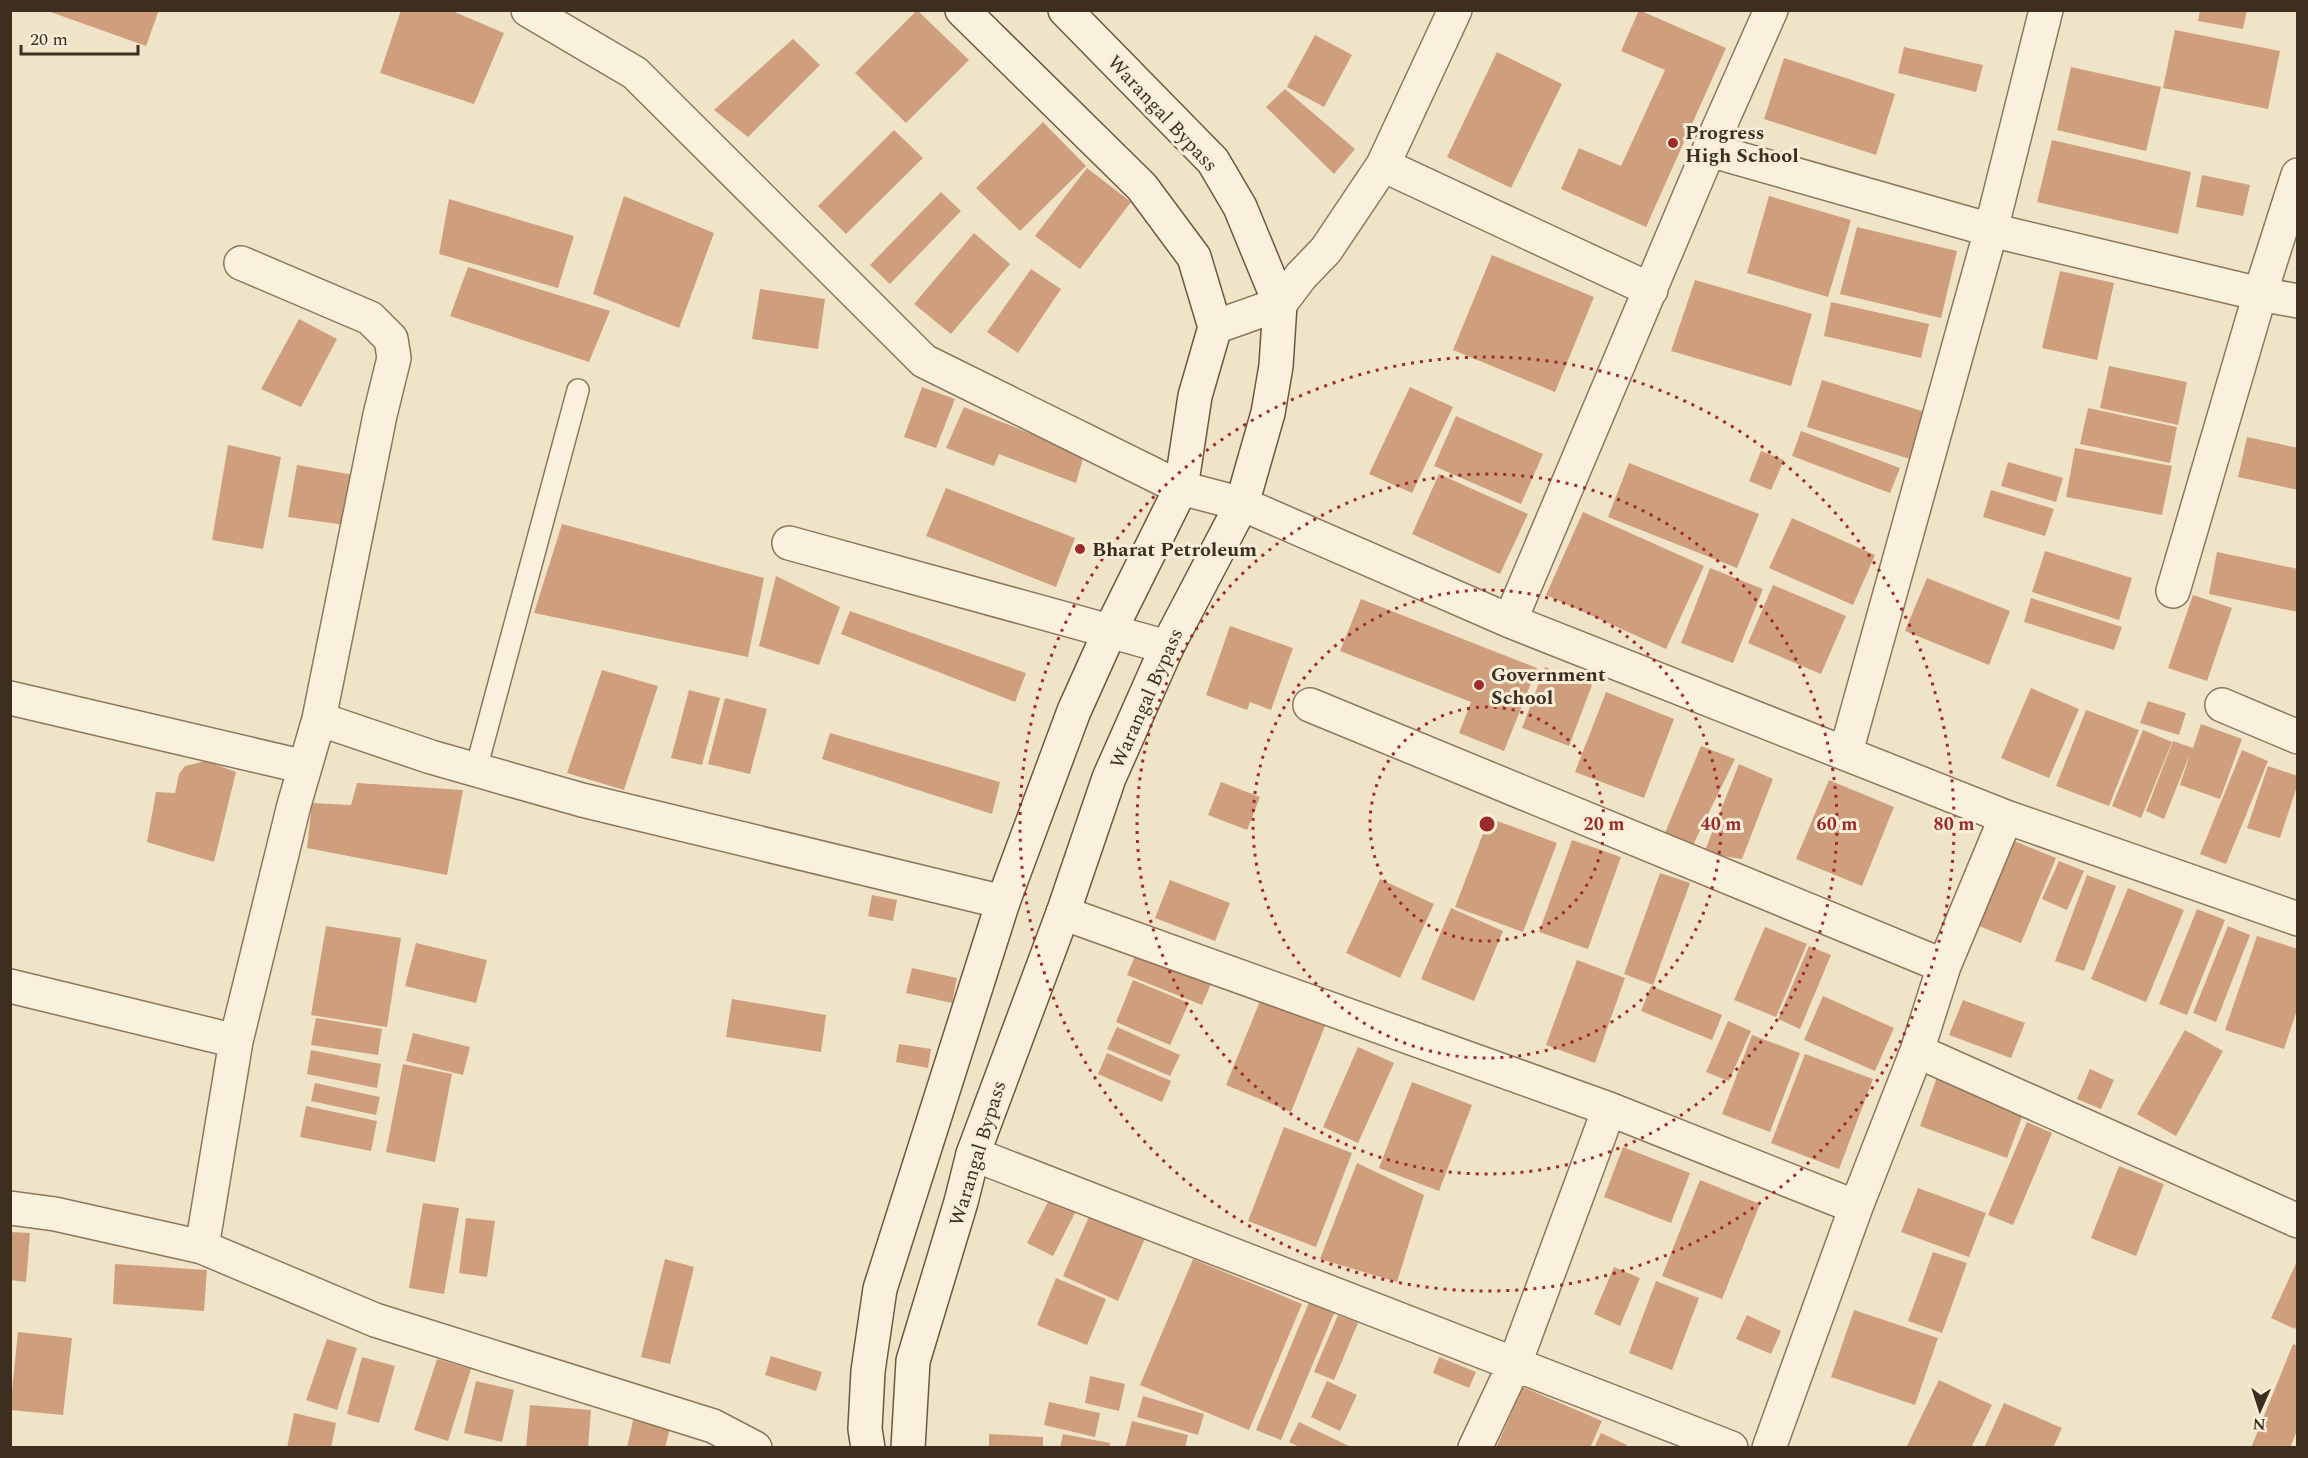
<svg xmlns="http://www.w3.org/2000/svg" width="2308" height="1458" viewBox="0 0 2308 1458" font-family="Spectral,serif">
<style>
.building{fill:#cf9f7d}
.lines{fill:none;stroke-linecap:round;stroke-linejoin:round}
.lane-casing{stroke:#8d765c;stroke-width:24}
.street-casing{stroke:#8d765c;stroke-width:36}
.secondary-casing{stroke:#6f573f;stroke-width:36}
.lane{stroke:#faf1dc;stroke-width:21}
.street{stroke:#faf1dc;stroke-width:33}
.secondary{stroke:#faf1dc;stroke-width:33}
.ring{fill:none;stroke:#9e2a2b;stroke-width:3;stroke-dasharray:3 6}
.poi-dot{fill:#9e2a2b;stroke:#f7eed8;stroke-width:2}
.labels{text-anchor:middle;stroke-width:6;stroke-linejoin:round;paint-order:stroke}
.street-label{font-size:20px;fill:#3d2e20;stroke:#f7eed8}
.poi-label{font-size:20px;font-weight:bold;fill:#3d2e20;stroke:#f7eed8;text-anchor:start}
.centre{fill:#9e2a2b;stroke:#f7eed8;stroke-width:3}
.ring-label{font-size:18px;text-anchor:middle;font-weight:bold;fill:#9e2a2b;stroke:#f7eed8;stroke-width:6;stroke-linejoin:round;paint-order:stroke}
</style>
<rect width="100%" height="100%" fill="#f0e4c8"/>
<path class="building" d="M45 10H159L146 46Z
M401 10H450L504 33 474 104 380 73Z
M917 10 969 60 906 123 855 73Z
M1639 10 1726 48 1646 227 1561 189 1579 148 1621 166 1665 70 1621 51Z
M2200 10H2247L2243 29 2198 21Z
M2175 30 2280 51 2268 109 2163 88Z
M1315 35 1352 55 1324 107 1287 87Z
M793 39 820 65 748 137 714 110Z
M1904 47 1983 65 1976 92 1898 73Z
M1497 52 1562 84 1511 188 1447 157Z
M1784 58 1895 94 1876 155 1764 119Z
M2071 67 2161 87 2146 151 2057 130Z
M1285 89 1355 149 1334 174 1266 107Z
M1043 122 1086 166 1020 231 976 188Z
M894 130 923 158 846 234 818 206Z
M2052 140 2191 172 2178 234 2037 202Z
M1087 168 1131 202 1080 269 1035 236Z
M2202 175 2250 185 2243 216 2196 207Z
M941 192 961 211 890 284 870 265Z
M624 196 714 233 679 328 593 294Z
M1769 196 1851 220 1828 297 1747 273Z
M449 199 574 236 558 288 439 254Z
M1857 227 1957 251 1941 318 1840 294Z
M974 233 1010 264 951 334 914 304Z
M1492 255 1594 297 1555 392 1453 350Z
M468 267 610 311 589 362 450 316Z
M1031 269 1061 289 1018 353 987 332Z
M2060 271 2114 283 2097 360 2042 348Z
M1695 280 1812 314 1791 386 1671 351Z
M760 289 825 299 818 349 752 339Z
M1831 302 1929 324 1921 358 1824 336Z
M299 319 337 339 301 407 261 389Z
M2109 366 2187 382 2178 425 2100 408Z
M1822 380 1925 412 1910 459 1807 427Z
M922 387 955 399 936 448 904 437Z
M1410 387 1453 407 1412 493 1369 474Z
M964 407 1084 455 1076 483 999 454 994 466 946 448Z
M2088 408 2177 427 2170 463 2080 444Z
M1456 416 1543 454 1521 504 1434 466Z
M1801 431 1900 468 1890 493 1792 456Z
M2247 437 2298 448V490L2238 477Z
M228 445 281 457 263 549 212 540Z
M2075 448 2172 466 2162 515 2066 497Z
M1761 451 1784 460 1771 490 1749 481Z
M2008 462 2063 478 2056 502 2001 486Z
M1629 463 1759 514 1737 568 1608 517Z
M297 465 354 475 345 525 288 517Z
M1439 474 1528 514 1500 574 1412 534Z
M946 488 1075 538 1056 587 926 536Z
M1991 490 2054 509 2045 536 1983 517Z
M1583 512 1704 566 1666 649 1546 595Z
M1792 518 1875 555 1853 605 1769 568Z
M562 524 764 578 748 657 534 613Z
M2045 551 2132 578 2119 620 2032 592Z
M2217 552 2298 569V612L2209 594Z
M1710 568 1763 589 1733 663 1681 643Z
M776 576 840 607 819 665 759 646Z
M1927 578 2010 611 1989 665 1905 631Z
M1773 585 1846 616 1821 674 1748 643Z
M2193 595 2232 608 2207 681 2168 668Z
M2031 598 2122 627 2114 650 2024 622Z
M1361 599 1537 668 1504 751 1459 733 1471 702 1340 651Z
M850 611 1026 673 1015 702 841 634Z
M1230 626 1293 648 1271 710 1250 702 1247 710 1206 695Z
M1545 667 1592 685 1569 746 1522 728Z
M602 670 658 686 624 790 567 773Z
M2031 688 2079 709 2049 778 2001 758Z
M689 690 720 698 702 765 671 758Z
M1606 692 1674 719 1644 798 1575 772Z
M725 698 767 709 750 774 708 764Z
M2148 701 2186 713 2179 735 2140 723Z
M2086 710 2139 730 2109 806 2056 786Z
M2201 724 2242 739 2220 799 2180 785 2190 754 2164 819 2146 811 2173 741 2193 748Z
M2143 730 2172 742 2141 818 2112 806Z
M830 733 1000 782 992 814 822 759Z
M1701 746 1735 759 1691 849 1662 840Z
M2242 750 2268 761 2226 864 2200 854Z
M206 761 236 772 214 862 147 842 156 792 175 793 179 774 185 766Z
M1739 764 1773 779 1742 859 1704 853Z
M2268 766 2298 776V783L2280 838 2247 828Z
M1829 780 1894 807 1862 886 1796 859Z
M1221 782 1260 797 1247 830 1208 815Z
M357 783 463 790 447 875 307 848 312 803 351 805Z
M1489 818 1557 843 1523 932 1455 907Z
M1572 840 1621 857 1588 949 1539 932Z
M2014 841 2056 858 2021 943 1979 926Z
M2059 861 2084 871 2067 910 2042 899Z
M1660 873 1690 883 1653 985 1624 974Z
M2087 875 2116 886 2084 971 2055 961Z
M1380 879 1434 904 1400 978 1346 953Z
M1170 880 1230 903 1215 941 1155 918Z
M2128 888 2184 910 2146 1002 2091 979Z
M872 895 897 900 893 921 868 916Z
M1451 908 1503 931 1474 1001 1421 979Z
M2197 909 2225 920 2187 1015 2159 1004Z
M326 926 401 938 387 1027 311 1015Z
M2228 926 2250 935 2216 1022 2193 1013Z
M1765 927 1807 944 1776 1017 1734 1000Z
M2257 936 2298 949V1007L2284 1049 2225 1030Z
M416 943 487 960 476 1003 405 986Z
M1809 946 1831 955 1800 1029 1778 1019Z
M1138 949 1213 979 1202 1005 1127 975Z
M1577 960 1625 978 1595 1063 1546 1045Z
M912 968 957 978 952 1003 906 993Z
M1133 980 1189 1003 1170 1045 1116 1022Z
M1651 986 1722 1015 1712 1040 1641 1011Z
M1823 996 1894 1028 1875 1071 1804 1040Z
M732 999 826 1015 821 1052 726 1037Z
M1963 1000 2025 1023 2011 1058 1949 1035Z
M1260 1001 1325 1026 1291 1112 1226 1085Z
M316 1018 382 1029 378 1055 311 1045Z
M1728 1021 1751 1031 1729 1081 1706 1072Z
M1117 1027 1180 1055 1170 1076 1107 1049Z
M2185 1030 2223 1051 2176 1136 2137 1114Z
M413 1033 470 1047 463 1075 406 1061Z
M1752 1035 1800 1053 1770 1132 1722 1114Z
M899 1044 931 1049 928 1068 896 1062Z
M1358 1047 1394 1063 1358 1143 1323 1127Z
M311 1050 381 1064 377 1088 307 1074Z
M1107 1053 1171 1081 1162 1102 1098 1074Z
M1805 1054 1873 1079 1839 1169 1771 1143Z
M403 1064 452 1074 435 1162 386 1152Z
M2090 1069 2114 1080 2101 1109 2077 1099Z
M1938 1074 2026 1106 2007 1158 1920 1126Z
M1412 1082 1472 1105 1439 1191 1379 1168Z
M315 1083 380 1097 376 1115 311 1101Z
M306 1106 377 1121 371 1151 300 1137Z
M2027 1122 2052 1133 2013 1225 1988 1215Z
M1284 1127 1352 1153 1316 1247 1248 1221Z
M1623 1147 1690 1173 1671 1223 1604 1197Z
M1357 1163 1424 1195 1397 1282 1320 1259Z
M2119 1166 2164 1184 2136 1256 2091 1238Z
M1700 1180 1760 1204 1722 1299 1662 1276Z
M1918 1188 1986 1213 1969 1257 1901 1232Z
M1050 1198 1076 1211 1053 1256 1027 1243Z
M423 1203 459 1208 444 1294 409 1288Z
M1091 1212 1146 1236 1118 1301 1063 1276Z
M466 1218 495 1221 487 1277 459 1273Z
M10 1232 30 1233 26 1282 10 1280Z
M1933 1252 1967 1263 1942 1333 1908 1321Z
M665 1259 694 1267 670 1364 641 1357Z
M1193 1259 1302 1304 1249 1430 1140 1385Z
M2298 1259V1323L2295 1329 2271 1318Z
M115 1264 207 1270 204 1311 113 1304Z
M1614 1267 1640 1278 1620 1326 1594 1314Z
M1056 1278 1106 1299 1087 1345 1037 1325Z
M1656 1281 1699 1298 1672 1370 1629 1353Z
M1310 1300 1335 1311 1281 1440 1256 1430Z
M1854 1310 1938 1338 1915 1405 1831 1377Z
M1338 1315 1358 1323 1334 1380 1314 1372Z
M1747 1315 1781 1331 1771 1354 1736 1339Z
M18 1332 72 1338 63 1415 10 1410Z
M327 1339 357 1348 337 1410 306 1400Z
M2293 1344 2298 1346V1428L2290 1448H2251Z
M771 1356 822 1372 816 1391 765 1375Z
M362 1357 395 1366 379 1423 347 1414Z
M1439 1357 1476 1372 1469 1388 1433 1373Z
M437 1359 471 1369 448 1441 414 1430Z
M1090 1376 1125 1384 1119 1411 1085 1403Z
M1939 1380 1992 1405 1971 1448H1906Z
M476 1381 514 1390 502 1442 464 1433Z
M1327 1381 1357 1395 1340 1431 1311 1417Z
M1523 1387 1602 1421 1590 1448H1496Z
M1143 1396 1204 1414 1198 1435 1137 1417Z
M1049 1402 1100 1413 1095 1437 1044 1425Z
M2004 1403 2062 1428 2053 1448H1984Z
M530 1405 591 1410 588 1448H526Z
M294 1413 336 1423 331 1448H287Z
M633 1420 670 1428 665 1448H627Z
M1132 1421 1188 1435 1185 1448H1125Z
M1299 1422 1353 1448H1302L1289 1442Z
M1601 1433 1627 1445 1626 1448H1594Z
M989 1434 1043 1437V1448H989Z
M1063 1434 1110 1443 1109 1448H1060Z"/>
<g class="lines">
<defs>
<path id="lane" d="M476 769 578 390"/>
<path id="street" d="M528 10 635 73 924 361 1181 488 1242 504 1510 621 2006 817 2298 919
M1709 150 1771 10
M1383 165 1651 290
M241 263 370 318 391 339 394 358 380 415 319 719
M1215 327 1280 304 1301 276 1326 250 1383 165 1455 10
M789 543 1167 647
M2173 591 2260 294 2298 175
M1510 621 1709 150 1991 230 2260 294 2298 301
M10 698 305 767
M1310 705 1944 966
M2222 705 2298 737
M1846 752 1991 230 2046 10
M1063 913 1609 1109 1856 1207 1917 1051 1944 966 2006 817
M10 986 236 1041
M1917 1051 2298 1221
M973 1154 1731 1448
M10 1208 55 1214 202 1247 375 1320 713 1426 755 1448
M202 1247 236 1041 294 805 319 719 431 757 582 800 1003 902
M1475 1448 1515 1363 1609 1109
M1769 1448 1856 1207"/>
<path id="secondary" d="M868 1448 865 1429 868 1371 880 1289 1003 902 1074 711 1110 631 1181 488 1195 396 1215 327 1194 257 1142 187 962 10
M908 1448 913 1361 961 1202 973 1154 1063 913 1109 778 1167 647 1242 504 1268 413 1276 366 1280 304 1240 207 1213 161 1065 10"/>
</defs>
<use href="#lane" class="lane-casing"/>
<use href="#street" class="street-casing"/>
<use href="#secondary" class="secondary-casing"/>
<use href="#lane" class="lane"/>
<use href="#street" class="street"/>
<use href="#secondary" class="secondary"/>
</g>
<g class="ring">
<circle cx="1487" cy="824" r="117"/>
<circle cx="1487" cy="824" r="234"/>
<circle cx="1487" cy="824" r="350"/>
<circle cx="1487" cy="824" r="467"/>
</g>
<g class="poi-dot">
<circle cx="1673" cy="143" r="6"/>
<circle cx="1080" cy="549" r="6"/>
<circle cx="1479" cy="685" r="6"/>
</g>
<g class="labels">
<g class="street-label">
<text transform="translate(1163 113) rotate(47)" y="7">Warangal Bypass</text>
<text transform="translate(1146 698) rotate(-66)" y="7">Warangal Bypass</text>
<text transform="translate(977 1153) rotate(-73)" y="7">Warangal Bypass</text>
</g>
<g class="poi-label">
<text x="1685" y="139">Progress<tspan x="1685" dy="23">High School</tspan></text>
<text x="1092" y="556">Bharat Petroleum</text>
<text x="1491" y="681">Government<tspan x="1491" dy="23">School</tspan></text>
</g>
</g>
<circle cx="1487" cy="824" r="9" class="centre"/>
<g class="ring-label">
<text x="1604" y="830">20 m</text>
<text x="1721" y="830">40 m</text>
<text x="1837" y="830">60 m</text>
<text x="1954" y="830">80 m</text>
</g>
<rect width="2308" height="1458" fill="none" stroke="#3d2e20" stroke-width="24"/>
<g transform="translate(2260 1410) rotate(183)" stroke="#f7eed8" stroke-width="4.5" paint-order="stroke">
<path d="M0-4.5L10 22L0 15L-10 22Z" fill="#3d2e20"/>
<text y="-9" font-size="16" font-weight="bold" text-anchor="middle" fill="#3d2e20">N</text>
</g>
<path d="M21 45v9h117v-9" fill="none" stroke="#3d2e20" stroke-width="3"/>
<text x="30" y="45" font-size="18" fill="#3d2e20" stroke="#f7eed8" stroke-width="4.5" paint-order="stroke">20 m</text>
</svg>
